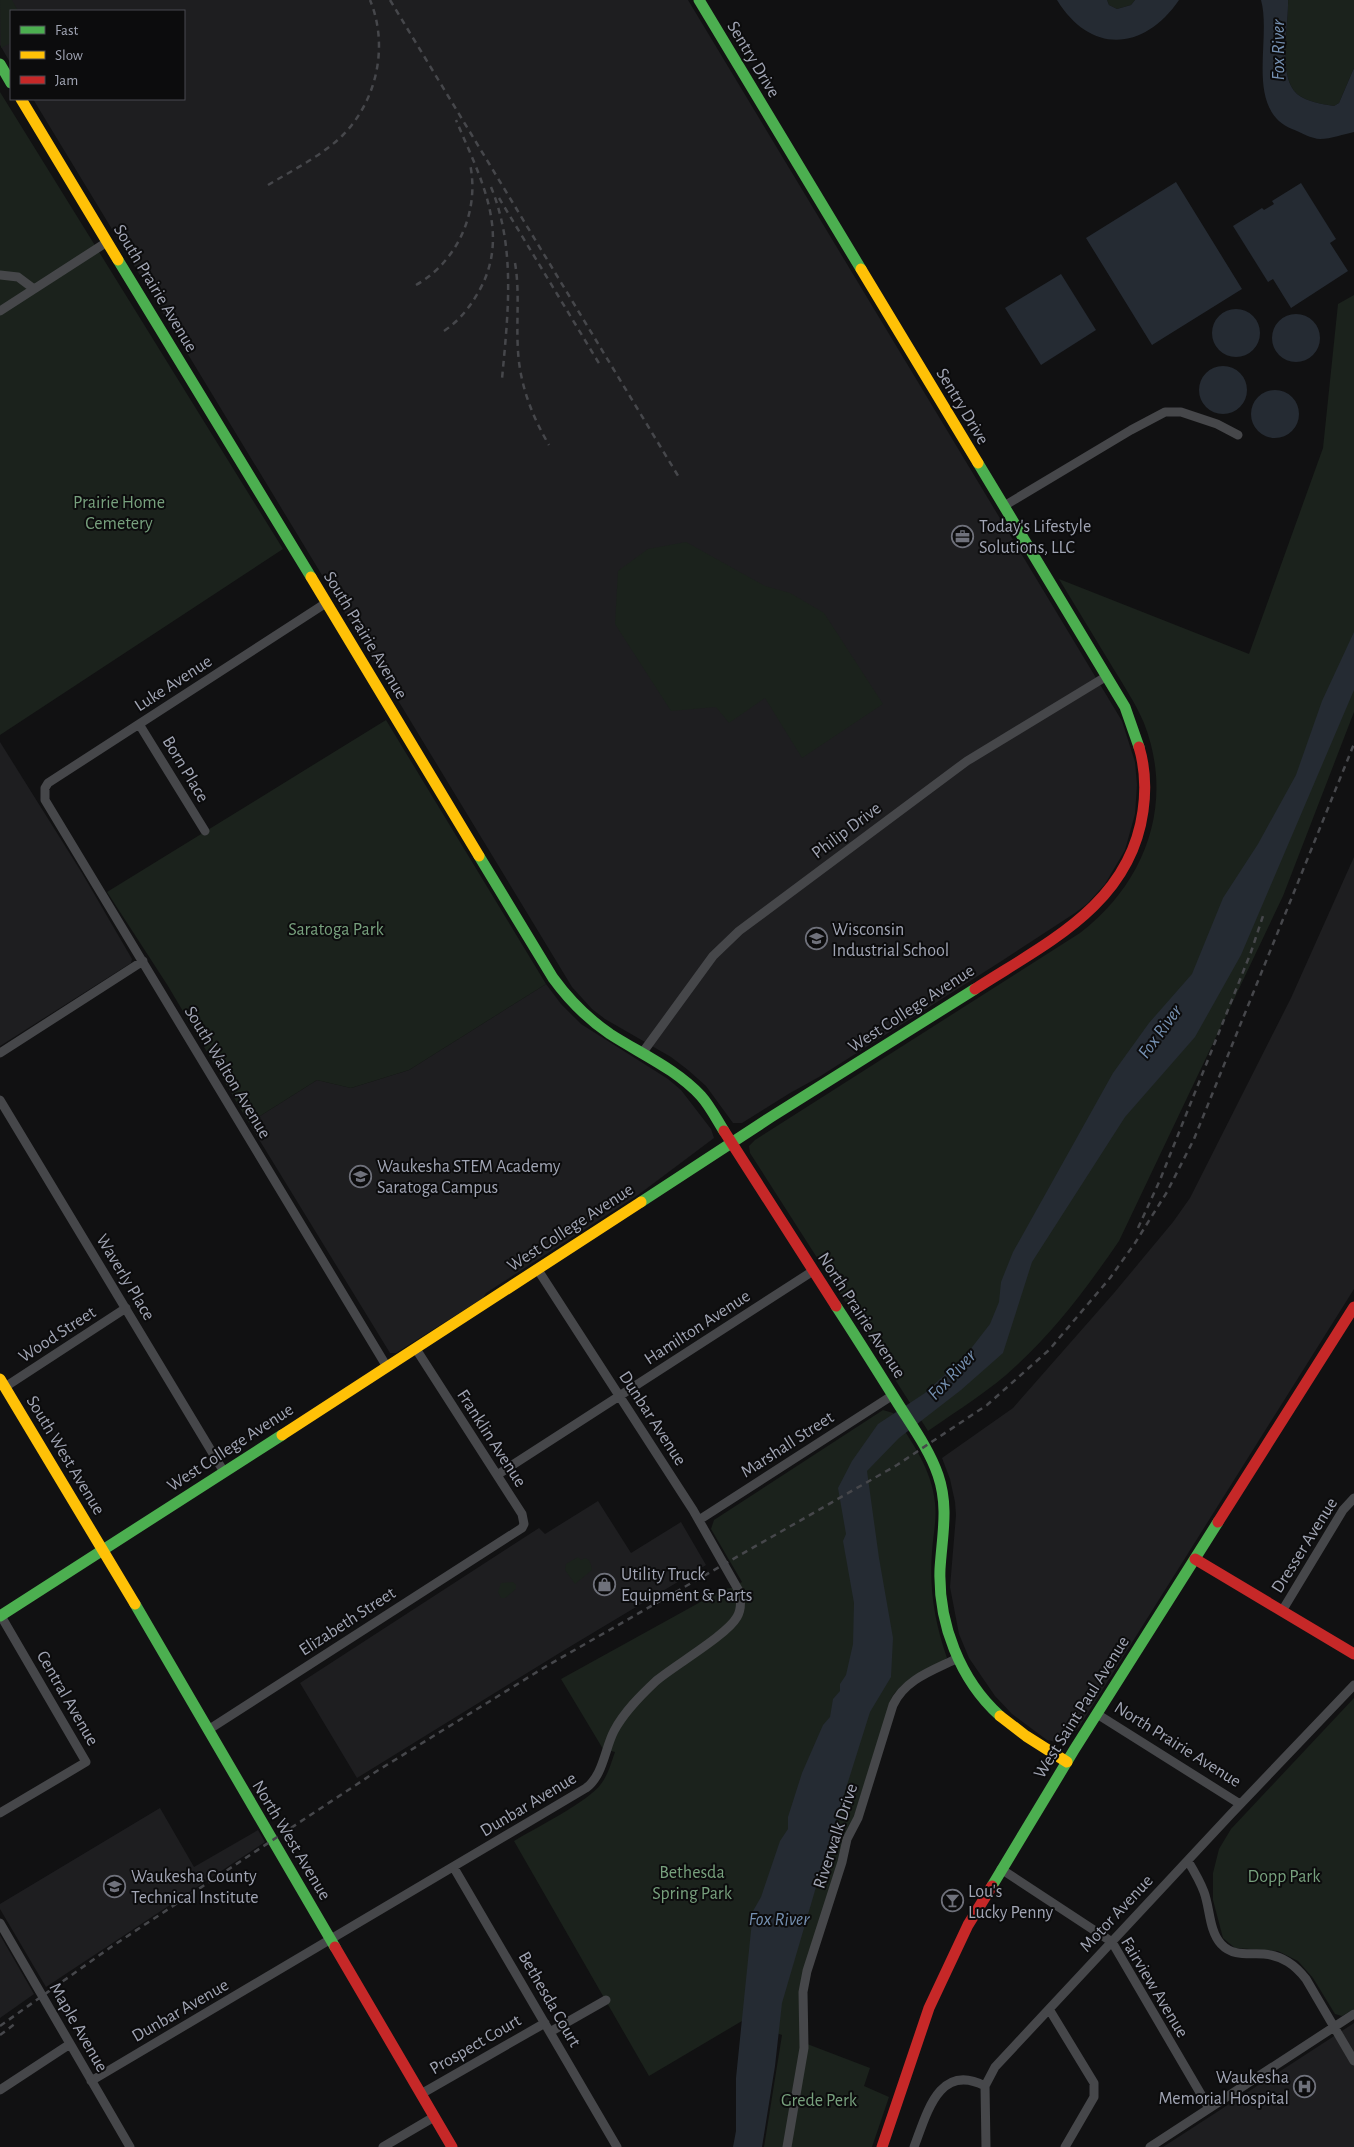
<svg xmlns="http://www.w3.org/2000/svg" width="1354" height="2147" viewBox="0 0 1354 2147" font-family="'Alegreya Sans',sans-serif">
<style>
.built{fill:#1e1e20}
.green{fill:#1b221c}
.water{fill:#252b33}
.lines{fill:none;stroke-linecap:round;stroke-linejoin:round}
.street{stroke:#46474a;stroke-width:9}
.fast{stroke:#4caf50;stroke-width:11}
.slow{stroke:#ffc107;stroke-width:11}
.jam{stroke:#c62828;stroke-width:11}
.rail{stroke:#46474b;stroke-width:2.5;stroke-dasharray:6 5;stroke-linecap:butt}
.labels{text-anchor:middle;stroke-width:4;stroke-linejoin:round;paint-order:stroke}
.street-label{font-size:18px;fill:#a1a5b4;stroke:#0c0c0d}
.park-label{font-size:18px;fill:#77a07d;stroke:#0c0c0d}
.poi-label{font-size:18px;fill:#a1a5b4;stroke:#0c0c0d;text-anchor:start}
.water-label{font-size:19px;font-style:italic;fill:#7590b1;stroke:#0c0c0d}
</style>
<rect width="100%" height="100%" fill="#111112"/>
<path class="built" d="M0 0H688L1122 721 1135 762 1137 785 1135 814 1125 850 1105 884 1087 904 1075 913 1000 962 819 1077 790 1093 742 1123H733L706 1086 688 1070 671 1057 605 1019 592 1009 572 987 33 99H184V11H11V64L0 45Z
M0 742 82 873 132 959 131 963 0 1046Z
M1354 857V1289L1079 1727 1066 1741 1056 1742 1047 1740 1012 1714 995 1696 969 1658 959 1634 950 1587 956 1515 955 1502 950 1479 942 1458 1013 1408 1114 1293 1173 1222 1190 1198 1291 998Z
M546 984 561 1004 581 1024 668 1079 681 1090 711 1129 714 1138 638 1195 486 1293 483 1298 396 1353H390L249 1123 317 1080 351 1088 409 1070Z
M598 1501 631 1553 681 1522 706 1565 566 1649 357 1778 300 1683 539 1528 545 1534Z
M160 1808 194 1867 258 1830 265 1842 46 1987 0 1909V1904Z
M0 1935 34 1994 0 2018Z
M1354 2023V2147H1163L1325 2042Z"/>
<path class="green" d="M0 0H12L18 11H11V43L1 48Z
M1107 0H1135L1131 5 1117 9 1109 5Z
M1288 0H1354V68L1339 103 1334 106C1322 104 1307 102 1297 94 1277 76 1289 25 1288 0Z
M0 92 283 549 0 735Z
M1354 295V712L1283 896 1119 1241C1088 1286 1057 1328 1017 1365 991 1390 958 1410 928 1431L750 1153 749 1146 755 1140 1080 933C1146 882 1175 803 1144 723 1135 702 1122 683 1110 663 1093 635 1076 607 1059 579L1249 654 1323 448 1338 304Z
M686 542 765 586 790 593 824 613 883 704 802 758 765 698 729 723 716 707 671 711 615 624 618 571 648 549Z
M386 720 546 984 409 1070 351 1088 317 1080 249 1123 168 986 107 892Z
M883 1410 893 1413C911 1441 932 1469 935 1503 937 1519 933 1536 932 1552 929 1590 935 1623 947 1658 929 1675 908 1673 892 1697L852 1823 842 1841 840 1858 808 1958 802 2042 870 2068 864 2086 889 2097 872 2147H764L782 2035 742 2021 649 2076 514 1841C535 1828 588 1802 601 1784 608 1775 611 1763 615 1752L603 1749 561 1679 724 1589 731 1588 742 1582 711 1529 714 1520Z
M578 1557 581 1560 585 1558C591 1560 591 1565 592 1570L575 1584 565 1570 566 1564Z
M513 1582 516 1585V1589L505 1598H501L498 1592 501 1583Z
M1354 1698V2009L1342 2016 1335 2014 1313 1978 1298 1961 1278 1951 1235 1948 1223 1938 1213 1900V1873L1219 1849 1231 1829Z"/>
<path class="water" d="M1057 0H1107L1109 5 1117 9 1131 5 1135 0H1179C1144 51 1091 55 1057 0Z
M1261 0H1288C1289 24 1277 76 1297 94 1307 102 1322 104 1334 106L1339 103 1354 68V132C1344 134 1331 139 1320 139 1312 139 1300 132 1292 129 1244 109 1272 39 1261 0Z
M1176 182 1242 289 1152 345 1086 238Z
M1301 183 1336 239 1330 243 1348 271 1291 308 1273 279 1268 282 1233 226 1262 208 1264 210 1274 204 1272 201Z
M1061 274 1096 330 1041 365 1005 308Z
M1212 333a24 24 0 1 1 48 0a24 24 0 1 1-48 0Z
M1272 338a24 24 0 1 1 48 0a24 24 0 1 1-48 0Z
M1199 390a24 24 0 1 1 48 0a24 24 0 1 1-48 0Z
M1251 414a24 24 0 1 1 48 0a24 24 0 1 1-48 0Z
M1354 632V690L1241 955 1195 1037 1125 1117 1032 1262 1003 1353 961 1390 899 1438 867 1471 879 1558 893 1638 891 1677 870 1712 831 1836 782 2003 775 2066 762 2147H733L736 2131V2078L753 1911 761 1897 780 1841 788 1829V1817L802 1773 823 1725 830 1717 833 1699 840 1691V1684L846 1675 853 1644 854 1603 843 1541 846 1534 838 1488 852 1461 878 1424 925 1393 966 1355 990 1324 999 1302 1001 1282 1013 1252 1113 1073 1149 1023 1192 974 1223 898 1258 844 1296 775 1322 701Z"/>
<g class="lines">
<path class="street" d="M0 275 18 277 34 289
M0 311 107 242
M1004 506 1131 430 1165 412H1181L1217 424 1238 435
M326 603 48 783 45 788V800L387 1367
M139 724 205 831
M643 1052 713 956 739 931 967 761 1107 676
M0 1053 143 961
M0 1100 224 1472
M5 1387 126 1308
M497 1475 813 1271
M699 1520 893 1395
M1282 1611 1343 1510 1354 1498
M1097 1714 1240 1804
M208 1730 522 1528 524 1524 522 1514 416 1349
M0 1813 86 1762 1 1616
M1188 1861C1194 1871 1200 1881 1204 1892 1210 1908 1209 1931 1221 1944 1233 1957 1248 1953 1264 1954 1283 1956 1295 1965 1306 1979L1354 2061
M454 1868 617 2147
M1001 1869 1112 1942 1209 2108
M0 1923 130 2147
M1049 2009 1094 2083V2097L1065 2147
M550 2032 606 2000
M91 2081 586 1788C603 1776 605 1748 614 1731 624 1712 640 1696 656 1681 675 1665 727 1635 737 1617 742 1609 741 1600 739 1591L693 1510 538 1270
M0 2090 70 2044
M421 2094 545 2023
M383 2147 434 2117
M787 2147 804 2048 803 1992 807 1971 842 1862 847 1839 858 1818 893 1705C905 1679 934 1670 958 1658
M914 2147C927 2113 939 2062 985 2086
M986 2147 985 2086 995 2067 1231 1814 1354 1685
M1150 2147 1354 2014"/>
<path class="fast" d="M699 0 861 269
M0 64 11 83
M118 260 311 577
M978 463 1125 707 1139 747
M479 856 553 978C569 1000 588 1019 610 1034 641 1054 676 1069 701 1096 710 1106 717 1120 724 1131
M641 1202 771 1117 975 989
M836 1306C857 1338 877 1370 897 1402 912 1426 929 1449 938 1475 949 1507 942 1536 940 1569 938 1623 960 1680 1000 1716
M135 1604 335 1947
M0 1616 282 1435
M992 1886 1074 1750 1218 1522"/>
<path class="slow" d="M21 99 118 260
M861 269 978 463
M311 577 479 856
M0 1379 135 1604
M282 1435 641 1202
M1000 1716 1026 1736 1067 1762"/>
<path class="jam" d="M975 989C1046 943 1130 905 1143 811 1146 790 1145 767 1139 747
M724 1131 836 1306
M1218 1522 1354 1307
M1195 1559 1354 1654
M335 1947 452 2147
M882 2147 929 2008 968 1925 992 1886"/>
<path class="rail" d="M390 0 680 479
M268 185C293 170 321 156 342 136 377 101 389 46 370 0
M491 187C516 248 508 314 502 379
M499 198 600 365
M515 263C520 292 516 321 518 351 520 385 532 416 549 445
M416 285C458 261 480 211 470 164
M444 331C460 320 470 307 479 291 512 233 479 175 456 120
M1138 1228 1160 1180 1251 952 1263 916
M0 2026 111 1947 377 1771 545 1667 897 1465 987 1405 1049 1350 1110 1278 1135 1243 1167 1192 1194 1139 1354 744
M0 2035 16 2023"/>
</g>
<defs>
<symbol id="office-ring" viewBox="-11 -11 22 22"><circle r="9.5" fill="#0c0c0d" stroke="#6f717b" stroke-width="1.5"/><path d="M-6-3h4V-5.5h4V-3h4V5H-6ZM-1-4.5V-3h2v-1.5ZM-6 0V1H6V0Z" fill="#6f717b"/></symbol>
<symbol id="school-ring" viewBox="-11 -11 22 22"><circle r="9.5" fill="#0c0c0d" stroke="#6f717b" stroke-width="1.5"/><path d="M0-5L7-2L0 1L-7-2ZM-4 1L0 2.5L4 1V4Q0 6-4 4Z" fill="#6f717b"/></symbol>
<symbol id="shop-ring" viewBox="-11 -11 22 22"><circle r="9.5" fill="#0c0c0d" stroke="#6f717b" stroke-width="1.5"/><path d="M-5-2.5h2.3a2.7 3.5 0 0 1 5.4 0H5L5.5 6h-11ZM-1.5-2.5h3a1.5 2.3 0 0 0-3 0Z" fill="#6f717b"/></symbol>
<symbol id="university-ring" viewBox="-11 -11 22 22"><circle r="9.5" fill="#0c0c0d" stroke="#6f717b" stroke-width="1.5"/><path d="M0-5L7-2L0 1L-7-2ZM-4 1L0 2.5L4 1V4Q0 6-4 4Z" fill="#6f717b"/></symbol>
<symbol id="bar-ring" viewBox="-11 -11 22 22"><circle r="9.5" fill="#0c0c0d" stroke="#6f717b" stroke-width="1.5"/><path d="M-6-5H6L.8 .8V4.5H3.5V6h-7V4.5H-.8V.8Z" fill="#6f717b"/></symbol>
<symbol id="hospital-ring" viewBox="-11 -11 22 22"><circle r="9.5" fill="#0c0c0d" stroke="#6f717b" stroke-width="1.5"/><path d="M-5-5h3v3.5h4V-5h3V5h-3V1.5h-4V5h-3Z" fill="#6f717b"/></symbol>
</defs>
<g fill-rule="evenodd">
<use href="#office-ring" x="950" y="524" width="25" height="25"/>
<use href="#school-ring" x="804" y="926" width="25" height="25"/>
<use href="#school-ring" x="348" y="1164" width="25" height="25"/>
<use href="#shop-ring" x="592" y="1572" width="25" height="25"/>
<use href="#university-ring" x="102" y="1874" width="25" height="25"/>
<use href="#bar-ring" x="940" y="1888" width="25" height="25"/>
<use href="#hospital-ring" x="1292" y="2074" width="25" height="25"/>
</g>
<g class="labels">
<g class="street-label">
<text transform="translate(754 59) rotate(59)" y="6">Sentry Drive</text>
<text transform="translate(156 288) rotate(59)" y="6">South Prairie Avenue</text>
<text transform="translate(963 406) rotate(59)" y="6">Sentry Drive</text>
<text transform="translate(366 635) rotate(59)" y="6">South Prairie Avenue</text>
<text transform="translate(173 683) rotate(-33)" y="6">Luke Avenue</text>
<text transform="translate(186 769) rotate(59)" y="6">Born Place</text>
<text transform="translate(846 830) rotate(-37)" y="6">Philip Drive</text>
<text transform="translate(911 1008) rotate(-33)" y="6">West College Avenue</text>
<text transform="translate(228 1072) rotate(59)" y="6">South Walton Avenue</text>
<text transform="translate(570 1227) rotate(-33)" y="6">West College Avenue</text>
<text transform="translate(126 1277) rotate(59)" y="6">Waverly Place</text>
<text transform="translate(862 1315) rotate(57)" y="6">North Prairie Avenue</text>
<text transform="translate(697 1327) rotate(-33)" y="6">Hamilton Avenue</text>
<text transform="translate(57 1334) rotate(-33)" y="6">Wood Street</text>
<text transform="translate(653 1418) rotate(57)" y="6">Dunbar Avenue</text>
<text transform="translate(492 1438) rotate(57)" y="6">Franklin Avenue</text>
<text transform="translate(787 1444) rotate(-33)" y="6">Marshall Street</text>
<text transform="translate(230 1447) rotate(-33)" y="6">West College Avenue</text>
<text transform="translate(66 1455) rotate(59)" y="6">South West Avenue</text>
<text transform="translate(1304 1545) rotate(-58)" y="6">Dresser Avenue</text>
<text transform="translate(347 1621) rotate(-33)" y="6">Elizabeth Street</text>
<text transform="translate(68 1698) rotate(60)" y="6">Central Avenue</text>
<text transform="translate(1081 1707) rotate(-58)" y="6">West Saint Paul Avenue</text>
<text transform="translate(1178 1744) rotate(32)" y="6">North Prairie Avenue</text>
<text transform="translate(528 1804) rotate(-31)" y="6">Dunbar Avenue</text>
<text transform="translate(835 1836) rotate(-72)" y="6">Riverwalk Drive</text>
<text transform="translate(292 1840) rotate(59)" y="6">North West Avenue</text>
<text transform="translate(1116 1913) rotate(-47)" y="6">Motor Avenue</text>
<text transform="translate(1155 1987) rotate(59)" y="6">Fairview Avenue</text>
<text transform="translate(550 1999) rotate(60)" y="6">Bethesda Court</text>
<text transform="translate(180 2010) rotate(-30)" y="6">Dunbar Avenue</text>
<text transform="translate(79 2027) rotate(60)" y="6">Maple Avenue</text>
<text transform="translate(475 2044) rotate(-30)" y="6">Prospect Court</text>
</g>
<g class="park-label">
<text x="119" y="508">Prairie Home<tspan x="119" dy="21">Cemetery</tspan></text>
<text x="336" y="935">Saratoga Park</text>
<text x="692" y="1878">Bethesda<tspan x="692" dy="21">Spring Park</tspan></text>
<text x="1284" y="1882">Dopp Park</text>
<text x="819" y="2106">Grede Perk</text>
</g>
<g class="poi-label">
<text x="979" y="532">Today's Lifestyle<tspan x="979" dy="21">Solutions, LLC</tspan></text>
<text x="832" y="935">Wisconsin<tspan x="832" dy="21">Industrial School</tspan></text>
<text x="377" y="1172">Waukesha STEM Academy<tspan x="377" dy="21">Saratoga Campus</tspan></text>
<text x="621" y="1580">Utility Truck<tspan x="621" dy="21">Equipment &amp; Parts</tspan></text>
<text x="131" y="1882">Waukesha County<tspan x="131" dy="21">Technical Institute</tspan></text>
<text x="968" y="1897">Lou's<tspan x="968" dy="21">Lucky Penny</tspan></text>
<text x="1289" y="2083" text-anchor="end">Waukesha<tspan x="1289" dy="21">Memorial Hospital</tspan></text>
</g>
<g class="water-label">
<text transform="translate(1277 50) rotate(-90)" y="7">Fox River</text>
<text transform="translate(1159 1031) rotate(-54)" y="7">Fox River</text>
<text transform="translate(951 1374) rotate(-47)" y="7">Fox River</text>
<text x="779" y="1925">Fox River</text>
</g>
</g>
<rect x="10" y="10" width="175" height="90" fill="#0c0c0d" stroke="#484950"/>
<rect x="20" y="26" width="25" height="8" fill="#4caf50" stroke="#484950"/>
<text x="55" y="35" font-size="15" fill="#a1a5b4">Fast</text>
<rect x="20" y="51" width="25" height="8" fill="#ffc107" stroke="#484950"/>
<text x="55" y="60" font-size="15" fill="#a1a5b4">Slow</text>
<rect x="20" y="76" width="25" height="8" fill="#c62828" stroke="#484950"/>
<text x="55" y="85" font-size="15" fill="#a1a5b4">Jam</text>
</svg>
